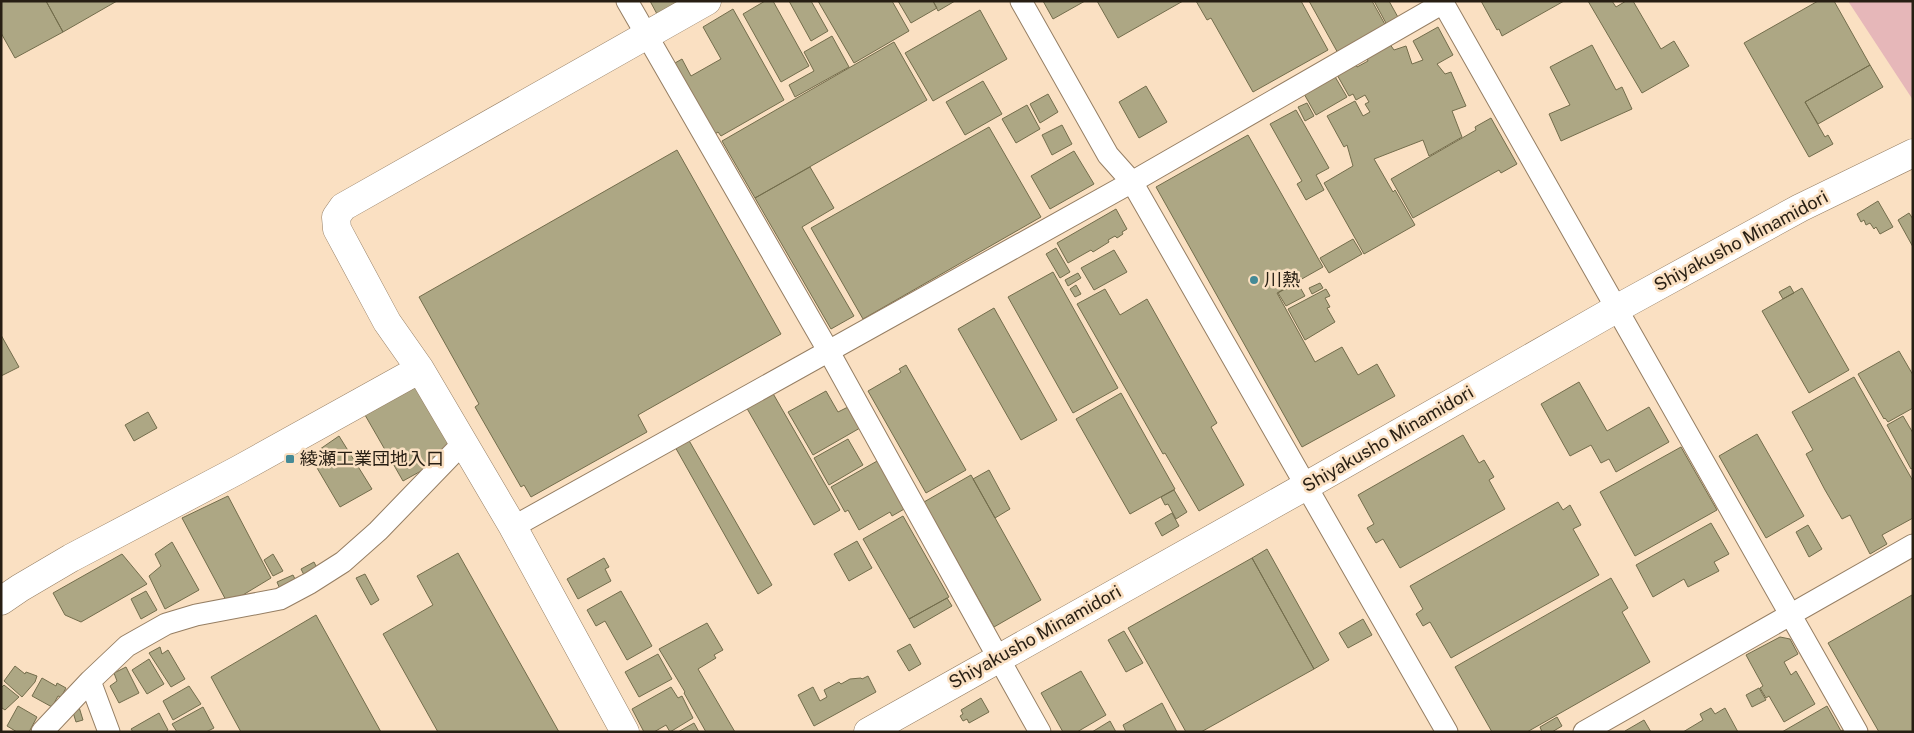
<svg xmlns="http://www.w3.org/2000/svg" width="1914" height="733" viewBox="0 0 1914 733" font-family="'Public Sans','Noto Sans JP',sans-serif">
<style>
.green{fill:#e6b7b9}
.building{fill:#ada784;stroke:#736d4c}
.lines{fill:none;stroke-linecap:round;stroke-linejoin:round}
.street-casing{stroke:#957e63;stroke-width:23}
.secondary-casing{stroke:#957e63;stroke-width:29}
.street{stroke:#fff;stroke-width:21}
.secondary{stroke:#fff;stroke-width:28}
.poi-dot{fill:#458a96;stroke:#fae0c2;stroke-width:2}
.labels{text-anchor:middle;stroke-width:5;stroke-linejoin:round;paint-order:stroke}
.street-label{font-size:18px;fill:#271e13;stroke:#fae0c2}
.poi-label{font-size:18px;fill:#271e13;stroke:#fae0c2;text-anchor:start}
</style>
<rect width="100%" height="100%" fill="#fae0c2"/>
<path class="green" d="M1848 1H1913V100Z"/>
<path class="building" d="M1 1H46L63 32 15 58 1 33Z
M46 1H117L63 32Z
M650 1H679L657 14Z
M765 1H773L809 66 781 82 743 14Z
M789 1H811L828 31 811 41Z
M818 1H892L909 31 854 63Z
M898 1H933L937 8 911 23Z
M933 1H955L938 11Z
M1043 1H1085L1053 19Z
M1097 1H1183L1118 38Z
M1196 1H1301L1328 50 1253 92 1211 18 1207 20Z
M1309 1H1372L1387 28 1339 55Z
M1374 1H1389L1399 19 1387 25Z
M1481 1H1564L1502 36 1499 29 1497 30Z
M1588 1H1612L1616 7 1626 1H1633L1661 49 1674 41 1689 66 1642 93Z
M1818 1H1834L1870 65 1805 102 1825 137 1828 135 1833 144 1809 157 1744 43Z
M733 9 784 100 721 136 718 132 715 134 675 63 682 59 691 76 721 59 703 27Z
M980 10 1007 59 933 101 905 53Z
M1438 27 1453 55 1437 64 1445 74 1451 72 1466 106 1452 111 1462 137 1429 156 1423 140 1374 159 1393 192 1395 190 1415 225 1364 254 1324 183 1353 166 1347 145 1344 147 1327 116 1355 101 1363 116 1370 112 1365 104 1369 102 1365 95 1356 100 1353 94 1349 96 1336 73 1354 61 1357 67 1368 61 1366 56 1389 43 1394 50 1406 46 1412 64 1423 60 1413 41Z
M832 36 849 67 795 97 789 85 814 71 804 52Z
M894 42 927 100 755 198 722 141Z
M1592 45 1616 90 1622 87 1632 109 1561 141 1549 114 1570 105 1550 67Z
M1870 65 1883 87 1818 124 1805 102Z
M1334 75 1347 97 1316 115 1303 92Z
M983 81 1002 114 965 135 946 102Z
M1146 86 1167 122 1139 138 1119 102Z
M1048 94 1058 112 1040 123 1030 104Z
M1307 103 1314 116 1305 121 1298 107Z
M1027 105 1040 129 1016 143 1002 119Z
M1296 110 1329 168 1316 175 1324 190 1306 200 1297 184 1302 181 1270 124Z
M1491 118 1517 164 1501 173 1499 170 1413 218 1391 179 1476 130 1475 127Z
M1062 125 1072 144 1052 155 1042 135Z
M989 127 1041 217 863 319 811 228Z
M1248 135 1323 267 1277 293 1315 362 1342 347 1358 375 1377 364 1395 396 1302 447 1156 187Z
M677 150 781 334 638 415 647 432 531 497 524 485 521 487 475 407 479 404 419 297Z
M1074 151 1094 184 1050 209 1031 176Z
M810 167 834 208 802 227 854 316 831 329 755 198Z
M1878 201 1893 227 1880 234 1876 227 1874 229 1870 223 1866 225 1864 220 1861 222 1857 214Z
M1116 209 1127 229 1122 232 1123 234 1117 238 1115 236 1108 240 1109 242 1093 252 1091 250 1068 263 1057 243Z
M1909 213 1913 219V247L1898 220Z
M1353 239 1362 254 1329 273 1320 258Z
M1056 248 1070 272 1060 278 1046 254Z
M1114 250 1127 272 1094 290 1081 268Z
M1053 272 1118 388 1073 413 1008 297Z
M1078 273 1081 278 1068 286 1065 280Z
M1297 282 1305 296 1286 306 1278 293Z
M1320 283 1323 288 1312 294 1309 288Z
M1076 285 1081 294 1075 297 1070 289Z
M1790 286 1794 293 1783 299 1779 292Z
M1802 288 1849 370 1809 393 1762 311Z
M1105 289 1120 315 1147 299 1217 423 1211 427 1244 485 1199 511 1165 453 1163 454 1077 304Z
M1326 289 1330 296 1325 298 1330 307 1327 308 1335 322 1305 340 1288 309Z
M994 308 1057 420 1021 440 958 329Z
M1 335 19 367 1 376Z
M1899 351 1913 375V408L1888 422 1885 418 1884 419 1858 374Z
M906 365 966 470 926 493 868 391 901 372 899 369Z
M1854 377 1913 481V518L1882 535 1887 544 1870 554 1850 515 1842 519 1825 490 1806 454 1813 450 1792 412Z
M1579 382 1607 431 1649 407 1669 442 1616 472 1609 459 1601 463 1591 445 1570 456 1541 404Z
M420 384 453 442 439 461 403 481 365 415Z
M771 390 840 510 814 525 745 405Z
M826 391 838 412 848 407 860 428 813 455 788 412Z
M1121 393 1175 489 1130 514 1076 419Z
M148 412 157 428 134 441 125 425Z
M1903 416 1913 433V468L1911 469 1887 425Z
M1757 434 1804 516 1766 538 1719 456Z
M1463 435 1479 463 1484 460 1494 477 1489 480 1505 509 1400 568 1383 539 1376 543 1367 528 1374 524 1358 495Z
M339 436 372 489 340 507 310 456Z
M687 437 772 585 758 594 674 445Z
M848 439 863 465 829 485 814 458Z
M1681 447 1717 510 1635 556 1600 492Z
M879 460 906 508 892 516 890 512 859 530 848 510 845 512 831 487Z
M989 470 1010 509 995 518 973 479Z
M971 475 1041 600 994 627 924 502Z
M1174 490 1187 512 1176 519 1168 504 1165 505 1161 497Z
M228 496 271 578 228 604 182 518Z
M1558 502 1563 510 1570 505 1581 525 1573 529 1599 575 1451 658 1430 622 1423 626 1416 614 1423 609 1410 586Z
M1172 513 1179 526 1162 536 1155 523Z
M903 516 949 597 909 619 863 539Z
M1711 523 1729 554 1714 562 1719 571 1688 587 1684 579 1653 597 1636 565Z
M1808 525 1822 549 1809 557 1796 532Z
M857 541 872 568 849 581 834 554Z
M172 542 199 590 165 609 149 576 161 566 155 554Z
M1267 549 1329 660 1314 669 1252 558Z
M458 553 559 732H438L383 634 433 605 417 576Z
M122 554 147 584 81 622 65 615 53 593Z
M273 554 283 571 273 576 264 560Z
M604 558 609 567 605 569 611 581 578 599 567 579Z
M1252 558 1314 669 1201 732H1186L1128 628Z
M314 562 318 570 305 577 301 569Z
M365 574 379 600 371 605 356 578Z
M293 575 296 581 280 589 277 582Z
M1611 578 1628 608 1622 612 1650 662 1527 732H1492L1455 667Z
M146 591 157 610 141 619 131 599Z
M621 591 652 646 627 660 605 621 596 626 587 610Z
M1912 595 1913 732H1879L1828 643Z
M947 598 952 606 914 628 909 619Z
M316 615 381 732H241L211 677Z
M1363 619 1372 635 1348 648 1339 633Z
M707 623 723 650 714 655 716 658 698 669 735 732H706L684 693 685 692 659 649Z
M1124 631 1143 663 1126 672 1108 640Z
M1780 637 1790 639 1798 654 1784 662 1791 675 1796 671 1815 704 1784 722 1769 696 1766 698 1760 688 1763 686 1746 655Z
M910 644 921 664 909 671 897 651Z
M160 647 162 654 168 650 185 679 171 687 149 653Z
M658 654 672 679 639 697 625 672Z
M149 659 164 684 147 694 132 670Z
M15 666 25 674 26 672 37 676 35 682 22 697 4 681Z
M126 667 139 693 119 703 110 686 117 681 114 673Z
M1081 671 1106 715 1077 732H1063L1041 693Z
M868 676 876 692 814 726 798 695 813 687 820 701 827 697 824 690 839 682 841 684 850 679 861 678 862 679Z
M42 678 56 686 57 683 66 688 61 697 58 696 52 707 32 696Z
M4 685 19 697 5 710 2 708 1 709V688Z
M189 686 201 704 173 720 163 701Z
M671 687 678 698 682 696 693 718 670 732 666 725 654 732H644L632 709Z
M1759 688 1766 700 1752 707 1746 695Z
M981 698 989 712 969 723 967 719 963 721 960 716 963 714 961 710Z
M1162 703 1177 732H1126L1123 725Z
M18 706 37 717 29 732H17L7 726Z
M1827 706 1841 731 1843 730 1844 732H1782Z
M79 707 83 720 76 722 72 709Z
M203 707 214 728 206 732H177L172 724Z
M1711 708 1715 714 1725 708 1738 732H1683L1703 720 1700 714Z
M159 713 168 730 165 732H133L131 729Z
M1557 717 1562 726 1552 732H1542L1540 727Z
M1644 720 1651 732H1626L1625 731Z
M1110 721 1116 732H1092Z
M694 723 699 732H678Z"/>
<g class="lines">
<defs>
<path id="street" d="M627 1 829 352 989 641 1040 732
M1021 1 1108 155 1132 182 1447 732
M1442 1 1857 732
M513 527 1132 182 1443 3
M90 681 109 732
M42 732 90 681 127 646 166 624 196 615 280 599 310 583 343 562 378 531 464 442
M1584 732 1913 545"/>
<path id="secondary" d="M1 601 20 588 71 558 238 470 420 369
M625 732 513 527 420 369 387 322 337 229 336 217 343 207 707 1
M868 732 1306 486 1616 309 1800 208 1913 153"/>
</defs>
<use href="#street" class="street-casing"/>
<use href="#secondary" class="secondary-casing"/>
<use href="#street" class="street"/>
<use href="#secondary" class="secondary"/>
</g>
<g class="poi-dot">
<circle cx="1254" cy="280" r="5"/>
<rect x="285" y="454" width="10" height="10" rx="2.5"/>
</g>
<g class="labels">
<g class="street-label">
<text transform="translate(1741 241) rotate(-28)" y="6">Shiyakusho Minamidori</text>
<text transform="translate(1388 439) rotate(-30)" y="6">Shiyakusho Minamidori</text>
<text transform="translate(1035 637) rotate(-29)" y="6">Shiyakusho Minamidori</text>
</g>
<g class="poi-label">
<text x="1264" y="286">川熱</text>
<text x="300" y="465">綾瀬工業団地入口</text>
</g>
</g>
<rect width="1914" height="733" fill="none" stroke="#271e13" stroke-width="5"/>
</svg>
